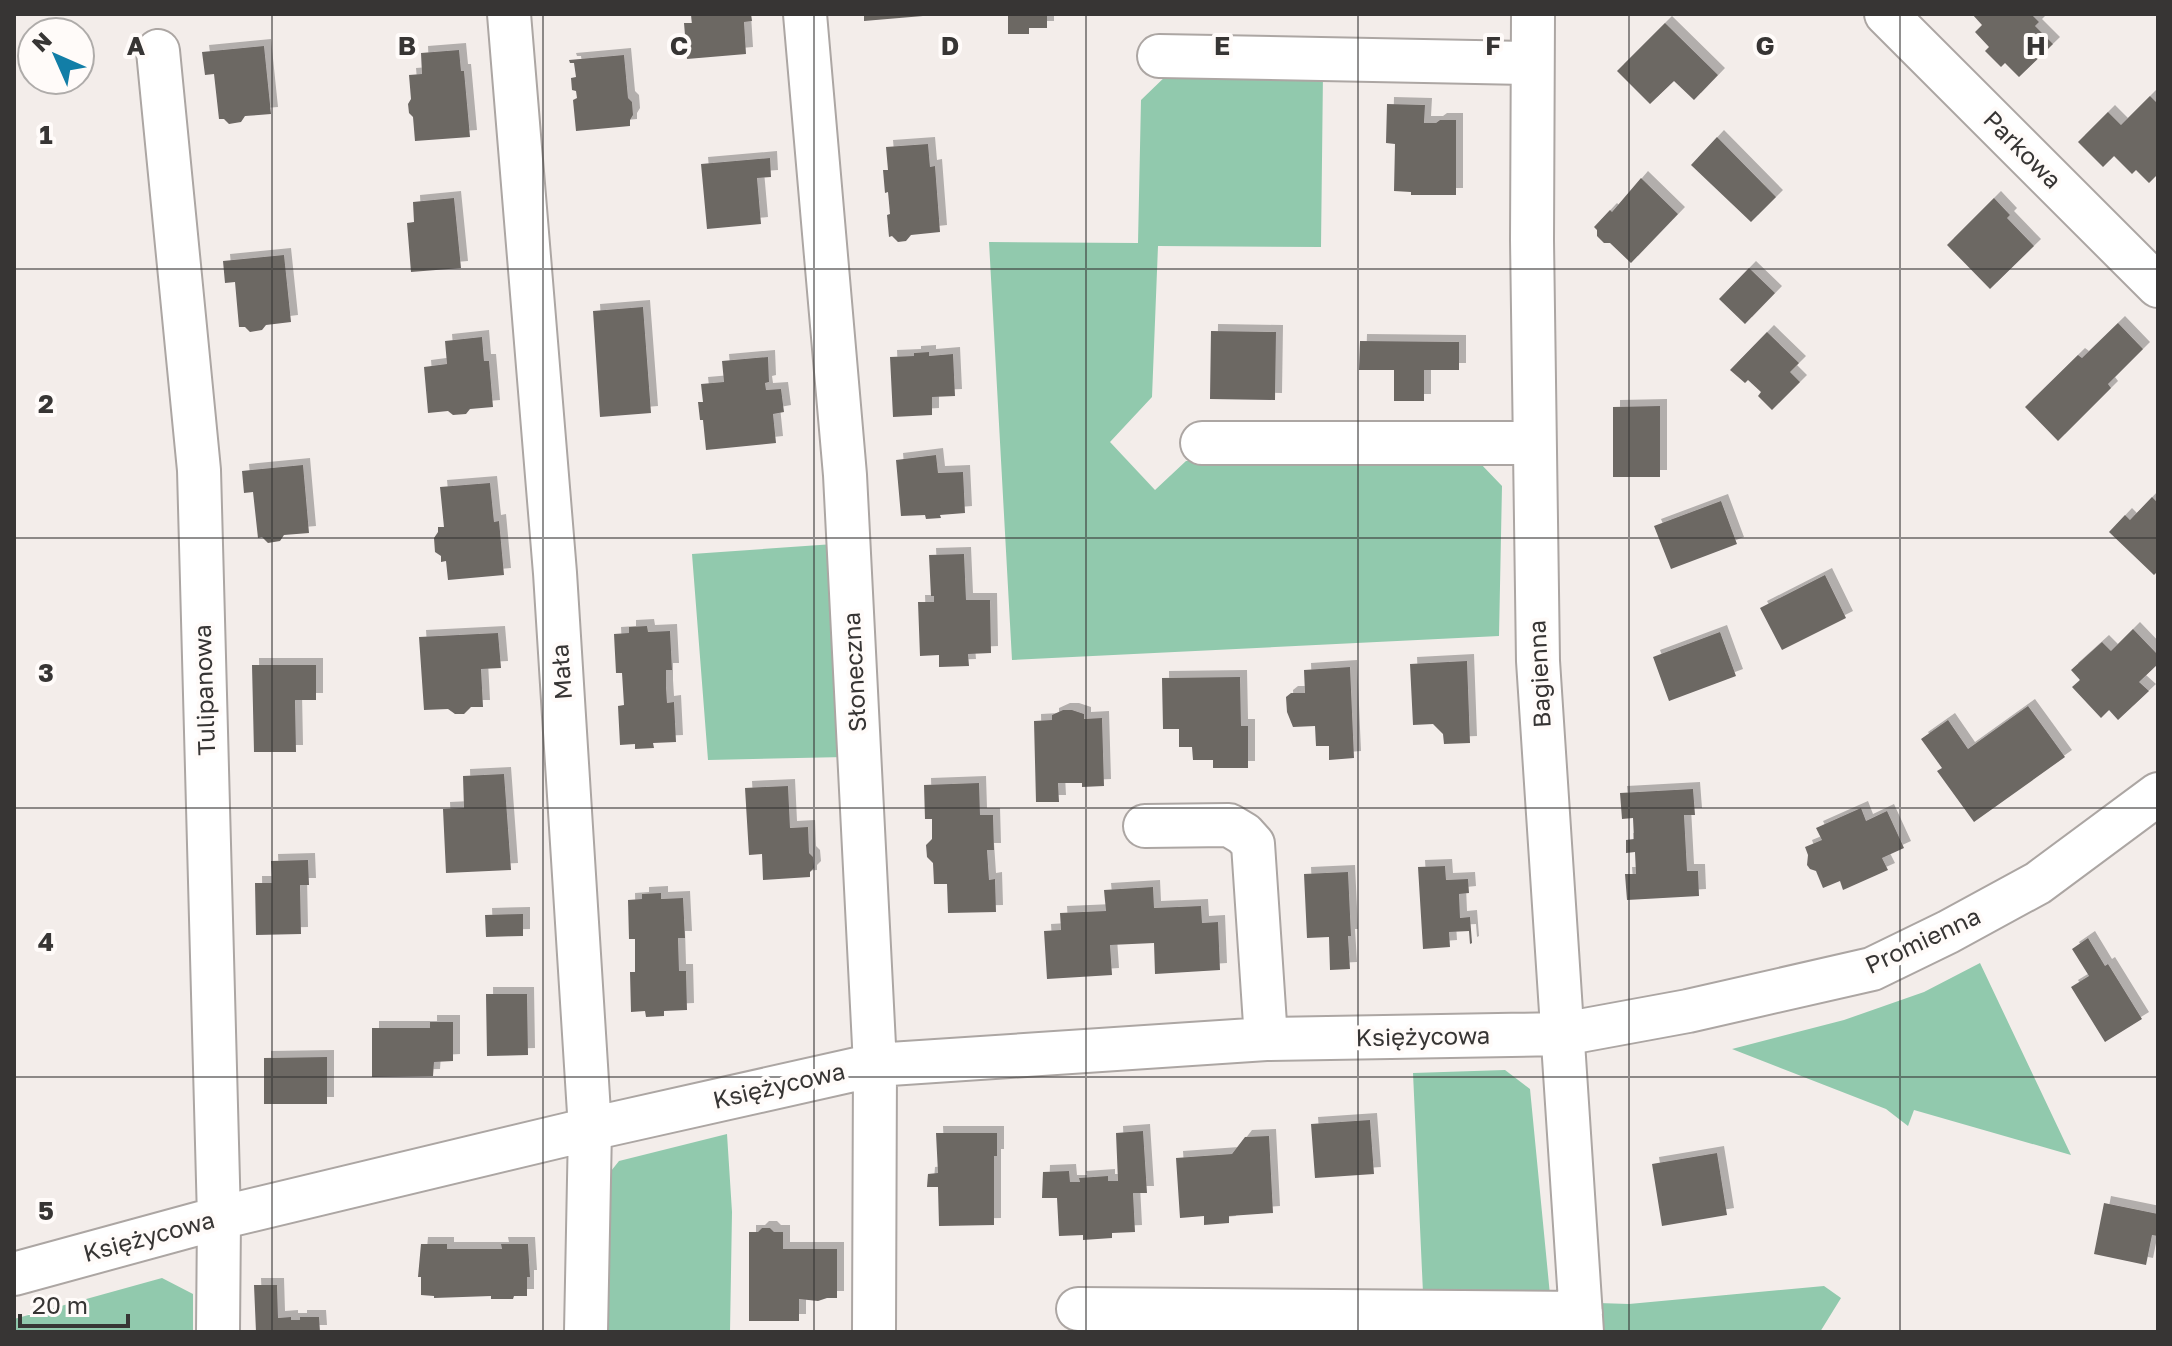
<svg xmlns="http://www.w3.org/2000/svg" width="2172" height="1346" viewBox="0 0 2172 1346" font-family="'Golos Text',sans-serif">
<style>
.green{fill:#91c9ad}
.building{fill:#6c6764;filter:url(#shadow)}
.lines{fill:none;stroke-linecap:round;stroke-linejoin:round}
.minor-casing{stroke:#aca6a3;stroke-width:46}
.minor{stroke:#fff;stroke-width:42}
.grid{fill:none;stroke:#373534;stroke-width:2;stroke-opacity:0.55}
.labels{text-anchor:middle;stroke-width:8;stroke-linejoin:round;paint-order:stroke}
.street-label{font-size:24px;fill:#373534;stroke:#fffbf9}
.grid-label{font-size:26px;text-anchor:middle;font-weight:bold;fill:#373534;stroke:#fffbf9;stroke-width:8;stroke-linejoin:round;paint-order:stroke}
</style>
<defs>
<filter id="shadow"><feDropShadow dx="7" dy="-7" stdDeviation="0" flood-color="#0004"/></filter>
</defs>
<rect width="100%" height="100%" fill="#f3edea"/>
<path class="green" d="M1170 72H1323L1321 247 1158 246 1152 397 1110 442 1155 490 1186 461 1479 462 1502 486 1499 636 1012 660 989 242 1138 243 1141 100Z
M834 544 845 757 708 760 692 554Z
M1980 963 2071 1155 1914 1110 1908 1126 1886 1109 1732 1049 1844 1020 1924 992Z
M1505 1070 1530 1089 1550 1295 1423 1293 1413 1073Z
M727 1134 732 1212 730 1332H606L607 1176 619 1161Z
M162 1278 193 1294V1332H14V1319Z
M1824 1286 1841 1298 1820 1332H1600L1598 1303 1629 1304Z"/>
<path class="building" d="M691 14H751L752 21 744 22 746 54 687 59 684 23H692Z
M864 14H923V16L864 21Z
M1008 14H1047V28H1029V34H1008Z
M1972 14H2031L2039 22 2035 26 2053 44 2019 77 2005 63 2001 67 1985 51 1989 47 1975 32 1982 25Z
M1665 23 1718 75 1694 100 1674 81 1650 104 1617 71Z
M264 46 271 114 245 116 241 122 229 124 224 119H219L214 74 205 75 202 52Z
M459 50 461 71H464L470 137 415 141 413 117 409 113 408 104 411 99 409 75 422 74 421 53Z
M624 55 628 98 632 102 633 115 630 120V126L576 131 573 100 577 98 576 91 572 90 571 78 576 77 574 63H570L569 60Z
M2150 96 2158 104V174L2149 183 2136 170 2132 174 2114 156 2103 167 2078 142 2108 112 2121 125Z
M1387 104 1425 105 1424 123H1436L1440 120H1456V195H1411V192L1394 191 1395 144 1386 143Z
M1717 137 1776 197 1751 222 1691 165Z
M928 144 930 167 935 166 940 232 911 235 906 241 898 242 892 236 889 237 887 215 890 214 888 192 885 193 883 170H888L886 147Z
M770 158 771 177 757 178 761 224 707 229 701 164Z
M1641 178 1678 214 1631 263 1610 243H1604L1597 236V230L1594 227 1610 210 1612 212Z
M454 198 461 268 411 272 407 223 414 222 413 202Z
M1994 198 2010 215 2007 218 2034 246 1990 289 1947 245Z
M284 255 291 322 266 325 262 330 250 332 245 327H239L235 282 225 283 223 261Z
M1749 268 1775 293 1745 324 1719 299Z
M643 307 651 413 600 417 593 311Z
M2118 323 2143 349 2108 384 2111 388 2058 441 2025 407 2078 355 2082 358Z
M1211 331 1276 332 1275 400 1210 399Z
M1767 332 1799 363 1790 372 1800 382 1772 410 1758 396 1761 392 1748 380 1745 383 1730 370Z
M482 337 484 361H489L493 407 470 409 466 414 453 415 448 411 428 413 424 367 447 364 445 341Z
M1360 341 1459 342V370H1424V401H1394V370H1359Z
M929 352V356L953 354 955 396 932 397V415L893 417 890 357 914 356V353Z
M768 357 769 382 765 383 766 390 781 389 784 412 773 414 776 443 706 450 703 420H700L698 402H703L701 384 724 382 722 361Z
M1660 406V477H1613V407Z
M936 455 938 473 963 472 965 513 940 515 941 518 926 519 925 515 901 516 896 460Z
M303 465 309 533 284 535 280 541 268 543 262 537 258 538 253 492 244 493 242 471Z
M490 483 494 522 499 521 504 575 448 580 446 561 441 562V556L435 552 434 538 438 532V527H444L440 487Z
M2152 497 2158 503V571L2154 575 2109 532 2125 515 2130 520Z
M1721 501 1737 544 1671 569 1654 526Z
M964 554 966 600H990L991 653 968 654 969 666 939 667V655L920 656 918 602H934V596H931L929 555Z
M1825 575 1846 618 1782 650 1760 608Z
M647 626 648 632 670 631 672 670H666V687L667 703 674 702 676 742 653 743 654 748 635 749V744L620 745 618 706 624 705 622 673H616L614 634 629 633V627Z
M2133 629 2158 655V664L2139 682 2149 691 2118 720 2109 710 2101 718 2072 687 2080 680 2071 670 2102 642 2111 651Z
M1720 632 1736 676 1669 701 1653 657Z
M498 633 501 668 481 669 483 707H471L464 714H455L448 709 424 710 419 637Z
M1467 661 1470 743 1444 744 1443 734 1433 724 1413 725 1410 664Z
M252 665H316V700H295L296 752H254Z
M1350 667 1354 758 1329 760V746H1316L1315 726 1293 727 1287 712 1286 697 1291 693H1305L1304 670Z
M1240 677 1241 726H1248V768H1213V760H1193L1192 747H1179V729H1163L1162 678Z
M2028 706 2065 757 1974 822 1937 771 1942 768 1921 739 1948 720 1968 749Z
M1063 710H1072L1084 714V719L1102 718 1104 786 1082 787V783H1058L1059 802H1036L1034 721 1052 720V715Z
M504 774 511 870 446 873 443 809 464 808 463 776Z
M979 783 980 815H993L994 850H987L989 880 995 879 996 912 948 913 947 884H934L933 863 927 857 926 845 932 839V819H925L924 785Z
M788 786 790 828 808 827 809 853 813 857 814 868 810 872V877L763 880 762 854 749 855 745 788Z
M1693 789 1695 815H1684L1687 871H1698L1699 896 1627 900 1625 874H1636L1635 852 1626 853V840L1634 839 1633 818 1622 819 1620 793Z
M1861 808 1866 821 1887 811 1904 848 1882 858 1888 870 1843 890 1840 881 1823 888 1816 871 1810 869 1807 865 1808 855 1805 847 1822 840 1816 828Z
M308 860 309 885H300L301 934 256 935 255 883H272L271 861Z
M1445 866 1446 880 1468 879 1469 893 1459 894 1460 918 1470 917 1472 943 1470 944 1469 931 1449 932 1450 947 1423 949 1418 867Z
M1348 872 1351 936H1348L1350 969 1330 970 1329 937 1307 938 1304 874Z
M1153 887 1154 908 1201 906 1202 923 1218 922 1220 970 1155 974 1154 943 1110 945 1112 975 1047 979 1044 931 1061 930 1060 913 1106 911 1104 890Z
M661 893V899L683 898 685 938H678L679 971H686L687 1010 664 1011V1016L646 1017 645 1011 631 1012 630 972H635V939H629L628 900 642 899V894Z
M523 914V936L486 937 485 915Z
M2088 938 2105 966 2108 964 2142 1019 2105 1042 2071 987 2089 976 2072 949Z
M486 994H527L528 1055 487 1056Z
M430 1022H453V1061L434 1062 433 1076 372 1077V1028H430Z
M327 1057V1104H264V1058Z
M1370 1120 1374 1174 1315 1178 1311 1124Z
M1143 1131 1147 1193H1133L1135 1232 1112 1233V1238L1083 1240V1235L1059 1236 1057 1198H1042L1043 1172 1069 1171 1070 1182H1080L1079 1178 1108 1176V1181H1118L1116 1133Z
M936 1133H997V1156H994V1225L939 1226 938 1187H927L928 1174 938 1173Z
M1269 1136 1273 1213 1229 1216V1223L1204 1225V1216L1180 1218 1176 1158 1232 1154 1245 1137Z
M1717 1153 1727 1215 1662 1226 1652 1164Z
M2104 1203 2158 1214V1236L2152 1235 2146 1265 2094 1254Z
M762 1228H770L774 1232H783V1249H837V1298H827L818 1301 799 1299V1321H749V1232H758Z
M421 1244H447V1249H502L501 1244H528L530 1277H527V1296H514L513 1299H491V1296L434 1298V1296L421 1295V1277H418Z
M254 1285H277L278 1318 291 1317V1320H300V1317H319L320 1332H256Z"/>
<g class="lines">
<defs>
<path id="minor" d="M509 14 555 573 590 1129 586 1332
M805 14 845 475 875 1065 874 1332
M1533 14 1532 240 1538 661 1582 1332
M1886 14 2158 286
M158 51 199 470 219 1218 218 1332
M1159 56 1532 63
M1202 443H1534
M1145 826 1229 825 1244 834 1253 844 1266 1039
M14 1274 219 1218 590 1129 875 1065 1266 1039 1563 1034 1688 1011 1872 969 1948 932 2038 883 2158 794
M1078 1309 1581 1313"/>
</defs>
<use href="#minor" class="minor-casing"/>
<use href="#minor" class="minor"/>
</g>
<path class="grid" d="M272 14V1332M543 14V1332M814 14V1332M1086 14V1332M1358 14V1332M1629 14V1332M1900 14V1332M14 269H2158M14 538H2158M14 808H2158M14 1077H2158"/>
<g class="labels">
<g class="street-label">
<text transform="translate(2022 150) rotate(45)" y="8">Parkowa</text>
<text transform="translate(562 672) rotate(-94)" y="8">Mała</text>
<text transform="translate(855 672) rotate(-93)" y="8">Słoneczna</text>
<text transform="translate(1540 674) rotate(-93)" y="8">Bagienna</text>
<text transform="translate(205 690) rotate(-92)" y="8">Tulipanowa</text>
<text transform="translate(1923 941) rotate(-25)" y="8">Promienna</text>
<text transform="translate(1423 1037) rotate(-1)" y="8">Księżycowa</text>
<text transform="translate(779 1086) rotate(-13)" y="8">Księżycowa</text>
<text transform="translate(149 1237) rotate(-15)" y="8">Księżycowa</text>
</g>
</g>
<g class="grid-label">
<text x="136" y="55">A</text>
<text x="407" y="55">B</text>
<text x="679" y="55">C</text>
<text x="950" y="55">D</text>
<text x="1222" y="55">E</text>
<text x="1493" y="55">F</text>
<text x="1765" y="55">G</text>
<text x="2036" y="55">H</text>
<text x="46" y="144">1</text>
<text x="46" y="413">2</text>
<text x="46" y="682">3</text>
<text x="46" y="951">4</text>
<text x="46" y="1220">5</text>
</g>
<rect width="2172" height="1346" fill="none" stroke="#373534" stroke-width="32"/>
<g transform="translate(56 56) rotate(315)"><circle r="38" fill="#fffbf9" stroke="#afacaa" stroke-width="2"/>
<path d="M0-6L14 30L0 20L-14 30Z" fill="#127ea7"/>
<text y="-12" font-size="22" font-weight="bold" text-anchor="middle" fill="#373534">N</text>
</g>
<path d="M20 1314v12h108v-12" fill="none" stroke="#373534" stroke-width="4"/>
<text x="32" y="1314" font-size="24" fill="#373534" stroke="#fffbf9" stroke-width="6" paint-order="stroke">20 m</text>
</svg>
